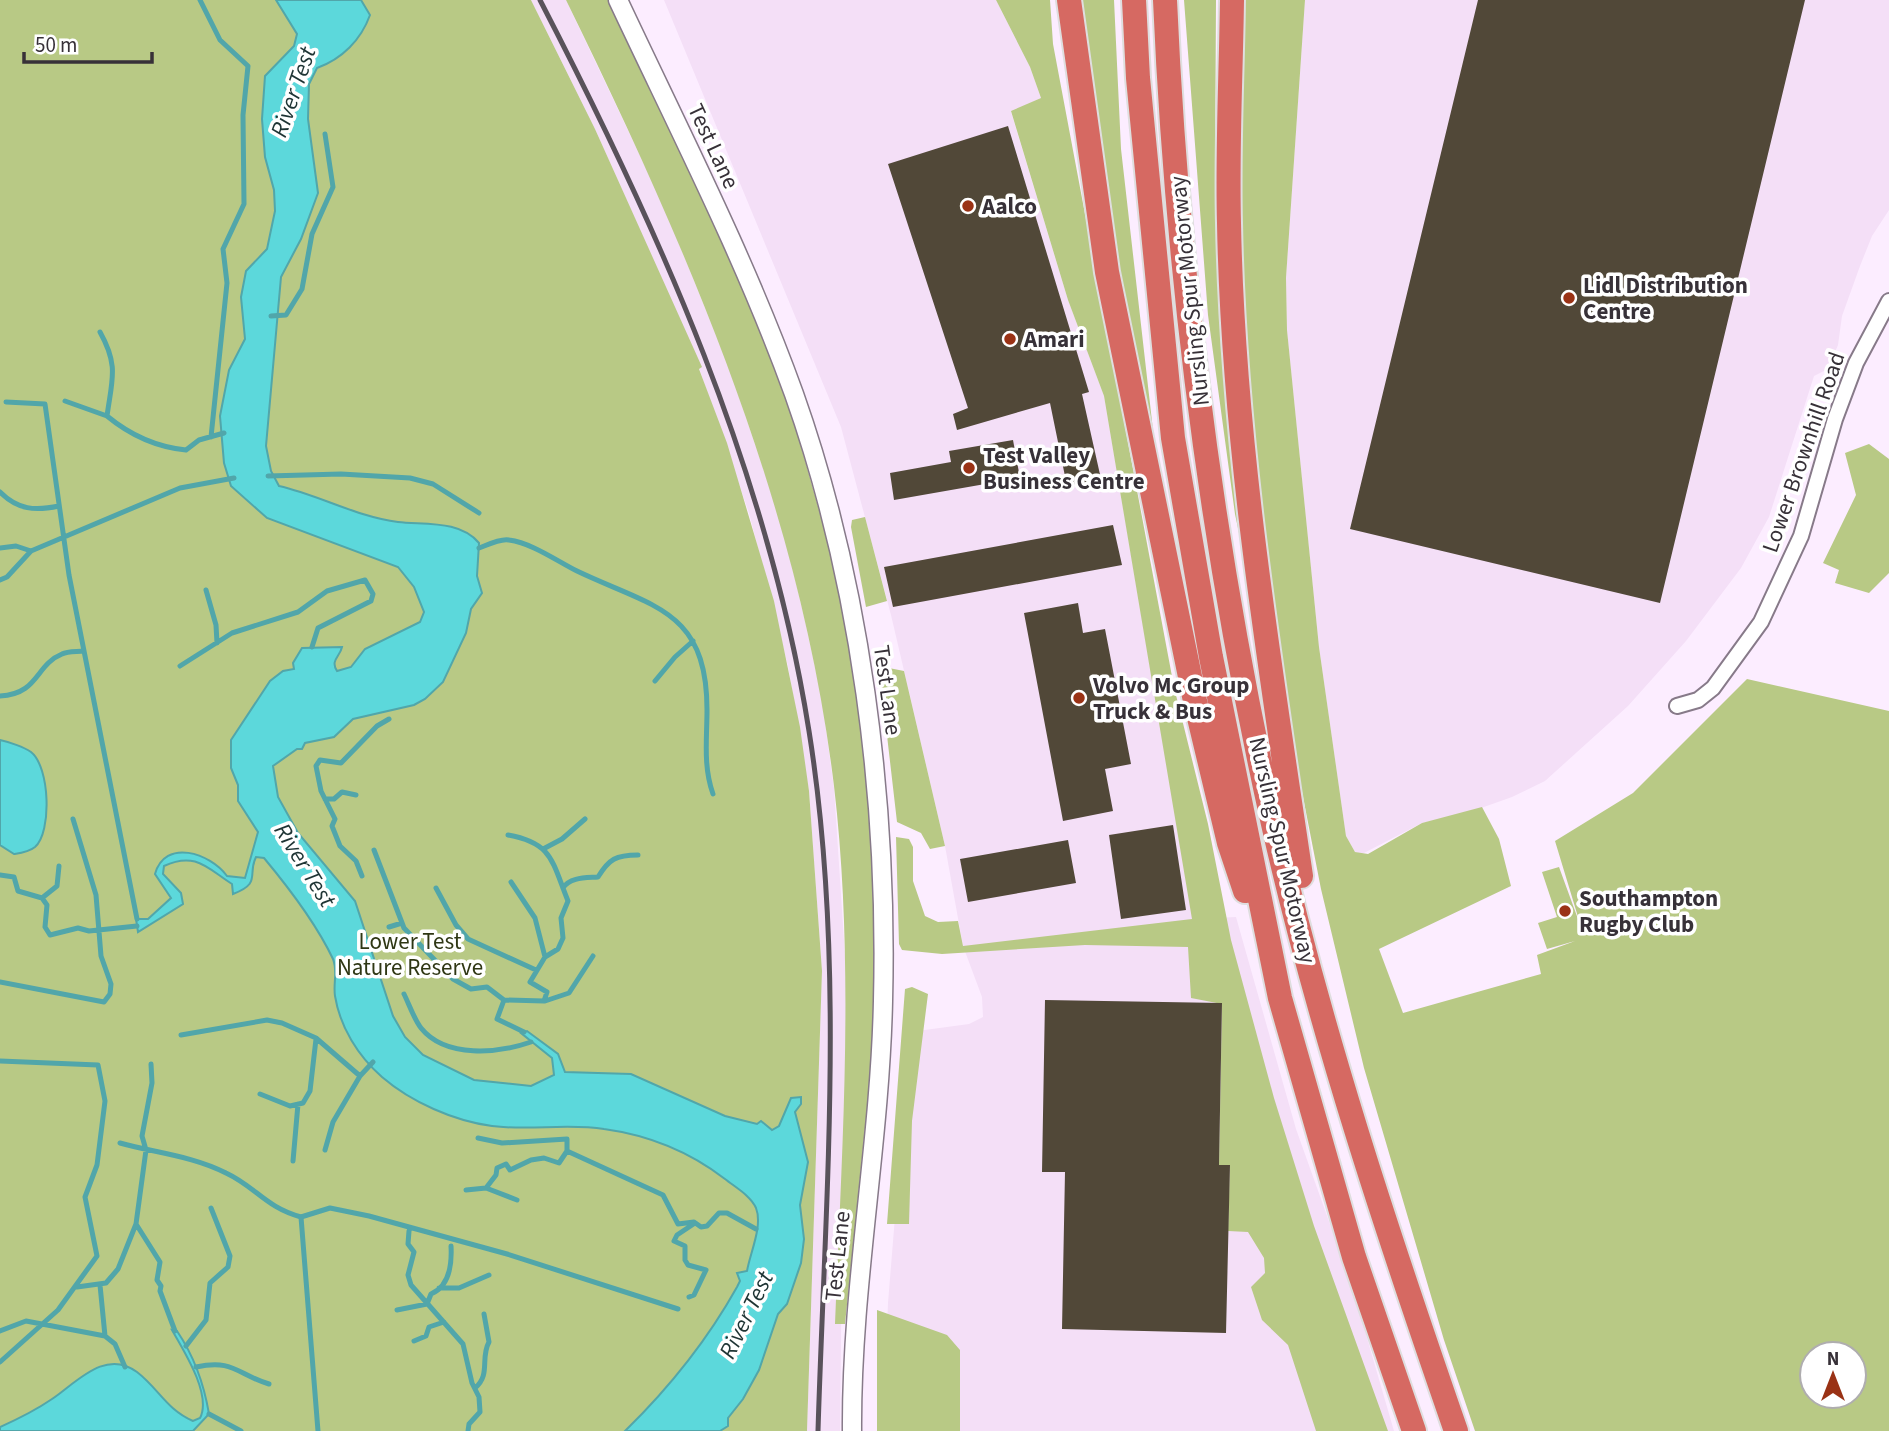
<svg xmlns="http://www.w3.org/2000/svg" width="1889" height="1431" viewBox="0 0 1889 1431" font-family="'Source Sans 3',sans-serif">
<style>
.built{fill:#f4dff7}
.green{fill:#b8c985;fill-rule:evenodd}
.water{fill:#5cd8db;stroke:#51a6aa;stroke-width:2}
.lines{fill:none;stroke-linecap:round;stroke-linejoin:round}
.stream{stroke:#51a6aa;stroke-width:5}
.building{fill:#514838}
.minor-casing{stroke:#877a89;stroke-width:18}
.tertiary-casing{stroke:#877a89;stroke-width:21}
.motorway-casing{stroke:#dfdedf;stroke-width:28}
.minor{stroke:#fff;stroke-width:14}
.tertiary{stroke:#fff;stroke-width:18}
.motorway{stroke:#d66962;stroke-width:24}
.rail{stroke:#59525b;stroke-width:5}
.poi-dot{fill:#9a3215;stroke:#fff;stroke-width:2.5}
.labels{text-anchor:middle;stroke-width:7;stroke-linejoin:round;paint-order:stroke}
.street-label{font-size:23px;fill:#373138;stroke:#fff}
.poi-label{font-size:23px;font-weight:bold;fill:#373138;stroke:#fff;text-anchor:start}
.park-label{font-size:23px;fill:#2f3714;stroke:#fff}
.water-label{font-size:24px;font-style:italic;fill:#1e3434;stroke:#fff}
</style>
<rect width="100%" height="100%" fill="#fcedff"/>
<path class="built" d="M531 0H566L663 204 728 365 759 456 781 521 805 621 822 700 834 788 846 971 848 1178 842 1251 840 1431H807L822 971 809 791 788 666 749 513 699 368 701 367 595 129Z
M664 0H996L1030 67 1041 98 1011 112 1068 300 1104 396 1193 919 1236 917 1296 1129 1351 1283 1394 1431H883L888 1303 910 1032 969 1024 983 1017 982 997 963 946 945 846 891 615 841 427Z
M1305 0H1889V210L1872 236 1860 266 1842 316 1838 345 1828 369 1814 376 1769 517 1741 568 1686 641 1628 706 1545 781 1512 797 1467 813 1422 823 1362 854 1355 852 1346 836 1319 647 1287 331 1286 278Z"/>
<path class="green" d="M0 0H531L595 129 702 367 699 369 727 443 774 601 800 727 809 791 822 971 807 1431H0Z
M566 0H609L727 248 766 341 799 439 837 574 854 659 873 815 875 980 870 1080 845 1324H835C842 1145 855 964 834 786 800 506 689 251 566 0Z
M996 0H1050L1053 44 1174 687 1208 824 1231 940 1274 1098 1314 1226 1388 1431H1316L1288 1345 1262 1320 1251 1287 1265 1273 1264 1258 1248 1232 1228 1231 1230 1165H1219L1222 1004 1191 998 1188 947 1085 945 942 954 902 950 899 944 896 837 909 839 913 847V881L925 916 938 922 958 921 963 946 1192 919 1104 396 1068 300 1011 111 1041 98 1030 67Z
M1081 0H1114L1121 149 1153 430 1162 476 1159 478 1131 346Z
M1184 0H1216L1215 173 1243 552 1235 514 1208 315Z
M1237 0H1305L1286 278 1287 330 1319 647 1346 836 1355 852 1368 854 1422 823 1482 807 1499 839 1511 886 1379 949 1403 1013 1541 974 1537 955 1575 941 1547 949 1538 923 1557 917 1542 872 1559 867 1582 930 1555 841 1633 793 1747 679 1889 711V1431H1475L1444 1340 1364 1068 1321 889 1271 633 1242 319ZM1812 1354H1854V1396H1812Z
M1869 444 1889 459V573L1869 593 1835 583 1839 570 1823 563 1856 495 1845 453Z
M865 517 887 601 866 607 851 527 852 520Z
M879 666 904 671 945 846 930 849 921 833 897 822Z
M912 987 928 994 912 1121 909 1224H887L905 989Z
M877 1310 947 1335 960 1350V1431H877Z"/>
<path class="water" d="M276 0H361L370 15C361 40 342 59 317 68L309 84 308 119 318 193 301 239 281 277 266 446 271 471 279 486C319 495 357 517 398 522 425 525 460 520 479 543L477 576 482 593 471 609 466 633 443 682 425 699 414 705 353 719 334 737 305 743 302 749H297L273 766 278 797 298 833 355 901 393 1016 405 1037 423 1055 474 1080 531 1086 554 1075 552 1058 521 1033 527 1031 558 1054 565 1072 631 1074 725 1116 757 1124 761 1121 772 1130 779 1126 791 1098 801 1097V1104L795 1112 808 1162 800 1205 804 1239 801 1263 787 1304 778 1314 759 1370 743 1399 728 1418V1426L720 1431H625C668 1389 708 1339 737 1287L740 1281 737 1273 747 1271C750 1253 763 1226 756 1208 751 1196 735 1187 725 1179 690 1152 648 1135 604 1129 567 1123 529 1131 492 1126 454 1121 411 1102 382 1077 358 1056 340 1027 335 996 333 983 338 971 333 959 316 923 289 888 264 858L256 857C247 875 262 883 233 894L232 884C208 869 196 851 164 866L163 874 181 893 183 904 138 932 136 919H148L171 898 155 874C165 838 210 853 227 876L245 878 258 832 238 801V785L231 768V740L270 681 283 671 294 669 293 663 302 648 342 647C340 657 330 660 337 671L351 667 365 649 420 622 424 612 414 587 398 567 267 518 231 486 224 463 220 416 229 370 245 339 241 297 246 271 267 249 275 211 274 190 265 157 262 119 265 76 294 46 297 34Z
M0 740C9 742 24 747 31 752 50 767 52 832 35 847 29 852 21 853 14 854L0 845Z
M172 1330 177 1331C194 1356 204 1384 209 1414L193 1431H0V1427C18 1419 36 1410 52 1399 76 1383 105 1348 137 1372 159 1389 166 1409 193 1421L200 1418C212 1395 184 1351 172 1330Z"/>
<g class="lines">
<path class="stream" d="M200 0 220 40 248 66 243 115 244 204 223 249 227 283 211 437
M271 316 286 315 302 289 312 234 333 187 325 134
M100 332C119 366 112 379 107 416 130 435 156 447 186 450L199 440 224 433
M65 401 107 416
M6 402 45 404 69 575 137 919
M268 476 341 474 410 478 433 484 479 513
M0 492C18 510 35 511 59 506
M0 548 16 546 31 551 180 488 234 478
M479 548C487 545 501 538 509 540 532 543 557 561 577 571 652 607 707 609 707 710 707 739 703 766 713 794
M0 580 7 577 31 551
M206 590 216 625 217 643
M180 666 232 633 298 612 327 591 365 580 373 594 371 601 318 628 312 647
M655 681 675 657 693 641
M0 696C39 694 35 665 62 654 68 651 77 652 84 651
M325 799H334L342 792 356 795
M508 835C553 843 552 862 568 901L561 918 563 938 558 949 545 957 530 982 547 992 544 1001 504 1000 497 1019 524 1032
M545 848 562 839 585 819
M374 850 404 928 453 979 471 989 487 987 504 1000
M0 875 14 877 18 891 42 898 47 905 45 927 50 935 78 928 89 931 137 926
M362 876 356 861 340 846 332 826 335 819 321 791 316 766 320 760 341 763 377 726 389 719
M511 882 535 918 545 957
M436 888 456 925 468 939 536 970
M563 888C570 877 586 878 598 877 609 859 616 855 638 855
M42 898 57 886 59 866
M389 927 402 923
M0 982 104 1002 110 994 111 984 101 956 96 895 73 819
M404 994C409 1004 414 1019 421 1028 446 1059 499 1053 531 1042
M545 1001 569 993 593 956
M181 1035 267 1020 282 1023 316 1038 360 1076 373 1062
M0 1061 98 1065 105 1101 97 1165 85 1197 97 1256 58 1310 0 1362
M151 1064 152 1083 142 1136 146 1150 136 1224 160 1262 157 1280 161 1286 160 1291 175 1331
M260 1094 290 1106 303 1103 310 1091 316 1039
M478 1138 502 1143 567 1139V1151L663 1195 678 1224 694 1222 701 1227 707 1226 719 1213H727L756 1229
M120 1143C156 1153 193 1156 226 1173 256 1187 265 1207 301 1217L318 1431
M325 1150 333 1122 360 1076
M293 1161 298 1104
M486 1188 517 1200
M466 1190 486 1188 496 1175 497 1168 506 1164 510 1170 531 1160 544 1158 559 1163 567 1151
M301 1217 330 1208 369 1216 507 1254 678 1309
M409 1231 408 1244 414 1252 408 1275 411 1285 463 1344 472 1383 479 1397 480 1412 469 1424 468 1431
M100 1285 105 1336
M77 1287 106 1283 118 1269 136 1224
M439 1288H459L489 1275
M689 1297 694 1295 706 1270 688 1265 685 1260V1246L674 1241 677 1235 695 1223
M397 1310 427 1304 431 1294C450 1286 452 1264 451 1246
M0 1331 26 1321 105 1336 115 1344 125 1367
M414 1341 426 1336 429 1327 444 1322
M186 1346 206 1320 210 1283 228 1267 230 1256 211 1208
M196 1367C234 1359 236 1374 269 1384
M475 1388C491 1375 480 1358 489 1342L484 1314
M209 1414 241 1431"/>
</g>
<path class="building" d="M1478 0H1805L1660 603 1350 529Z
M1008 126 1089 392 1082 394 1101 479 1067 486 1050 403 957 430 953 414 968 408 888 164Z
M1013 440 1020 478 894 500 890 473 951 462 949 451Z
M1113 525 1122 565 893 607 884 567Z
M1078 603 1083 633 1105 629 1131 764 1105 769 1113 811 1063 821 1024 613Z
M1173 825 1186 910 1121 919 1109 835Z
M1068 840 1076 883 968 902 960 859Z
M1045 1000 1222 1003 1219 1165H1230L1226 1333 1062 1329 1065 1172H1042Z"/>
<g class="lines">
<defs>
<path id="minor" d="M1677 706 1698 700 1713 688 1761 622 1801 536 1835 419 1856 363 1889 301"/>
<path id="tertiary" d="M618 0C679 130 745 258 794 394 861 583 888 801 883 1001 880 1145 851 1287 852 1431"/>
<path id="motorway" d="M1069 0 1107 272 1195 701 1229 843 1245 891
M1134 0 1138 78 1173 438 1211 657 1280 998 1354 1257 1414 1431
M1165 0C1177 276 1213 555 1273 824 1320 1031 1387 1232 1456 1431
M1232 0C1231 74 1227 149 1229 223 1233 441 1269 659 1301 876"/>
</defs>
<use href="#minor" class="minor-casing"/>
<use href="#tertiary" class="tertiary-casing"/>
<use href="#motorway" class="motorway-casing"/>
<use href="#minor" class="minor"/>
<use href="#tertiary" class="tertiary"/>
<use href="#motorway" class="motorway"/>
<path class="rail" d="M540 0C660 232 768 472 809 731 846 962 825 1199 818 1431"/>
</g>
<g class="poi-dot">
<circle cx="968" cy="206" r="7"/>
<circle cx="1569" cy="298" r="7"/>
<circle cx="1010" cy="339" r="7"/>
<circle cx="969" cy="468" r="7"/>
<circle cx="1079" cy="698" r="7"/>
<circle cx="1565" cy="911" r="7"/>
</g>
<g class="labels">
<g class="street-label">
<text transform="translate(714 146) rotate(65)" y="8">Test Lane</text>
<text transform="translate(1189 291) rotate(-96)" y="8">Nursling Spur Motorway</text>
<text transform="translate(1803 452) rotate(-71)" y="8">Lower Brownhill Road</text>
<text transform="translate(888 690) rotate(82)" y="8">Test Lane</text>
<text transform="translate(1283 850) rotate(77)" y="8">Nursling Spur Motorway</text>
<text transform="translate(837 1256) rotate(-84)" y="8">Test Lane</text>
</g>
<g class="poi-label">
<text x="982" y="214">Aalco</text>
<text x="1583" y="293">Lidl Distribution<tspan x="1583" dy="26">Centre</tspan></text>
<text x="1024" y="347">Amari</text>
<text x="983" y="463">Test Valley<tspan x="983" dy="26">Business Centre</tspan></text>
<text x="1093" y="693">Volvo Mc Group<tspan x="1093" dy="26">Truck &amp; Bus</tspan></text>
<text x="1579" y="906">Southampton<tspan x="1579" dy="26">Rugby Club</tspan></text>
</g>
<g class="park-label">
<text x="410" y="949">Lower Test<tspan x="410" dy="26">Nature Reserve</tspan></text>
</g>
<g class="water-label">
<text transform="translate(293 92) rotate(-71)" y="8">River Test</text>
<text transform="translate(305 865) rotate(58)" y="8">River Test</text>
<text transform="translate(746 1315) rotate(-64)" y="8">River Test</text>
</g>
</g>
<g transform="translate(1833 1375)"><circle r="33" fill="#ffffff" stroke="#afadaf" stroke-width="2"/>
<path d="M0-5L12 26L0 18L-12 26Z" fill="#9a3215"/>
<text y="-10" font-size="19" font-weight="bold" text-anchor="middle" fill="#373138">N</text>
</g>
<path d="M24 52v10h128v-10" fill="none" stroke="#373138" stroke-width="3.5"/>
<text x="35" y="52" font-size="21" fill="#373138" stroke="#ffffff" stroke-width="5" paint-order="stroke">50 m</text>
</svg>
